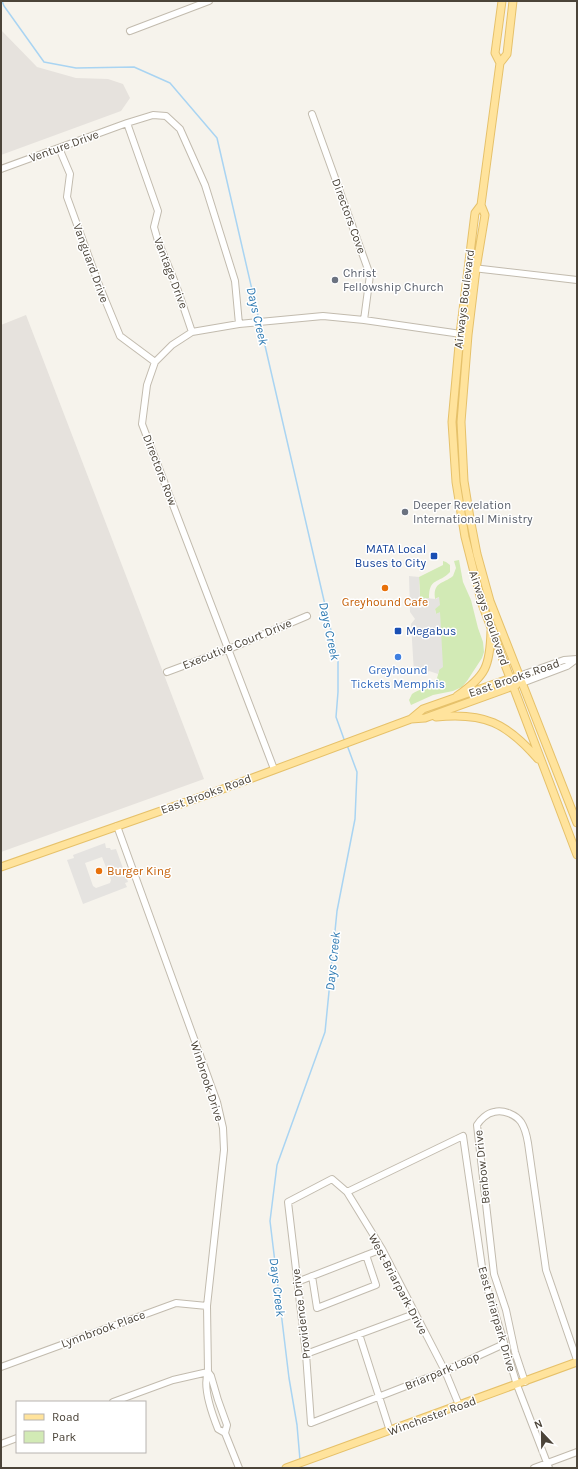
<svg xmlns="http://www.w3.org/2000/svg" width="578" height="1469" viewBox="0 0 578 1469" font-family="Karla,sans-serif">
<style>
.industrial{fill:#e6e2dd}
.green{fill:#d2eab5}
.parking{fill:#e5e3e0;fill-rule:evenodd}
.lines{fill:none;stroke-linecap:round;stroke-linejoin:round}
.stream{stroke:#a9d4f2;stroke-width:1.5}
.minor-casing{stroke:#c2bbae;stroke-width:8}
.major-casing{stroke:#e6c16a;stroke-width:9}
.minor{stroke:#fff;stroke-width:6}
.major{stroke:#ffe39c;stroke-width:7}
.worship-dot{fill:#6b7280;stroke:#fff;stroke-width:1.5}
.transit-dot{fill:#1a4fb4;stroke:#fff;stroke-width:1.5}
.food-dot{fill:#e8710a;stroke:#fff;stroke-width:1.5}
.shop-dot{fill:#3f7fe0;stroke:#fff;stroke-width:1.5}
.labels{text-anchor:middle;stroke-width:3;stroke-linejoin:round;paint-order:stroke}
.street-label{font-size:12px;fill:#4b4439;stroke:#fff}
.worship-label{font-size:12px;fill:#5b616d;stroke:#fff;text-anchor:start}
.transit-label{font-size:12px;fill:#164399;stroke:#fff;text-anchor:end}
.food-label{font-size:12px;fill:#c56008;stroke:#fff}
.shop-label{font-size:12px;fill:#366cbe;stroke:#fff}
.water-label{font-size:13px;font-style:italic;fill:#2e7ab2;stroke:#fff}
</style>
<rect width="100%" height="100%" fill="#f6f3ec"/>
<path class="industrial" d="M1 30 37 67 76 78 108 79 123 84 130 98 121 111 1 155Z
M26 315 204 779 1 852V325Z"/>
<path class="green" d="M459 560 463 582 471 600 478 628 483 642 484 652 482 658 467 681 462 687 453 691 433 695 411 705 409 700 412 694C419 689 430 688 436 680 442 673 440 625 440 613L436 614 435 609 439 597 435 599V598C433 582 443 584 453 576L456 568 454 561Z
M443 561 446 562 450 565V572C439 584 429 577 429 598L424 600 420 597 419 577 443 565Z"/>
<path class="parking" d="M409 576 419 577 420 598 424 600 425 598 436 599 439 597 440 605 435 609 436 614 440 612 443 667 439 670 438 674 429 671 428 672 425 671 414 673 411 624 415 619 410 612Z
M105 843 106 848H110L111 850 116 849 128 882 125 883 127 887 83 904 67 860 74 858 73 855ZM102 857 111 880 110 883 96 888 93 886 85 863Z"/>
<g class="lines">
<path class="stream" d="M2 1 4 6 44 62 76 68 134 67 170 83 217 138 259 320
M260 324 338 661V692L336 717 345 742
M300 1460 297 1425 289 1378 270 1221 277 1165 325 1032 337 911 355 819 357 772 347 745"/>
<defs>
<path id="minor" d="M130 31 209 1
M312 114 370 275 364 320
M127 123 158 211 154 227 158 241 176 285 192 332
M59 148 70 174 67 197 99 285 120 336 155 362
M1 169 127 123 153 115 166 116 180 129 205 185 235 281 239 324
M473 268 577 280
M167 672 229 649 307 616
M519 676 564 660 577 659
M522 683 567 666 575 660
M274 769 142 424 147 385 155 362 172 345 192 332 239 324 323 316 364 320 468 335
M117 826 217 1102 223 1128 224 1150 207 1306 208 1372C202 1387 212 1414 218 1429L225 1433
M347 1192 463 1136 483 1274 517 1385 549 1468
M312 1276 317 1308 376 1285 366 1255
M297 1282 382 1249
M359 1334 390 1431
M306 1354 414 1314
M1 1367 176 1303 207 1306
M208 1372 211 1376 218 1400 227 1425 225 1433 239 1468
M525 1382 515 1352 506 1310 494 1274 477 1125C480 1120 487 1113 494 1112 503 1109 516 1115 521 1122 525 1128 527 1137 528 1143L546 1270 577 1360
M113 1402 173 1380 208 1372
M459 1405 445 1371 382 1249 347 1192 332 1179 288 1202 306 1354 311 1423 445 1371 504 1344
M1 1444 17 1438
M534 1468 577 1452"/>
<path id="major" d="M513 1 507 54 500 63 481 205 485 215 476 269 468 335 461 422 464 481 470 518 477 554 490 601 577 823
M500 63 495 53 502 1
M481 205 475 213 460 334 452 422 456 482 465 537 482 604 577 855
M457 696C486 676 490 666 491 631
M436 717C484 712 507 723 538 759
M411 719 423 709 514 677
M1 867 212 793 411 719 425 718 516 685
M286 1468 577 1362"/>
</defs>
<use href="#minor" class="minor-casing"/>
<use href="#major" class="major-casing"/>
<use href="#minor" class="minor"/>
<use href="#major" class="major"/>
</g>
<g class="worship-dot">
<circle cx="335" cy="280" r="4"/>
<circle cx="405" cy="512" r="4"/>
</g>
<g class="transit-dot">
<rect x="430" y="552" width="8" height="8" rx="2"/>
<rect x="394" y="627" width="8" height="8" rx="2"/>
</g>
<g class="food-dot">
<circle cx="385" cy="588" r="4"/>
<circle cx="99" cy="871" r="4"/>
</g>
<circle class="shop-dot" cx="398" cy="657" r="4"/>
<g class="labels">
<g class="street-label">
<text transform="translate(64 146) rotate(-20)" y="4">Venture Drive</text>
<text transform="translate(349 216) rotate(70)" y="4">Directors Cove</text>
<text transform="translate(91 263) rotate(70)" y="4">Vanguard Drive</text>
<text transform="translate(171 273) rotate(69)" y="4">Vantage Drive</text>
<text transform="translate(464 299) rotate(-83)" y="4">Airways Boulevard</text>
<text transform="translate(160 470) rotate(69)" y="4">Directors Row</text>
<text transform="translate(489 618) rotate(71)" y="4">Airways Boulevard</text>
<text transform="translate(237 644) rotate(-22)" y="4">Executive Court Drive</text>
<text transform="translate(514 678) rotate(-19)" y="4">East Brooks Road</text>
<text transform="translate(206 794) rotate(-20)" y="4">East Brooks Road</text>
<text transform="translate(207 1081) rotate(72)" y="4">Winbrook Drive</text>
<text transform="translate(482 1167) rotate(-96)" y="4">Benbow Drive</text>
<text transform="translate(398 1284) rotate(62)" y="4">West Briarpark Drive</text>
<text transform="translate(301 1314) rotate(-97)" y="4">Providence Drive</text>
<text transform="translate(497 1319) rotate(74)" y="4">East Briarpark Drive</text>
<text transform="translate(103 1329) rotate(-20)" y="4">Lynnbrook Place</text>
<text transform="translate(442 1371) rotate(-23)" y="4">Briarpark Loop</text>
<text transform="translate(432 1416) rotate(-20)" y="4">Winchester Road</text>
</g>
<g class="worship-label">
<text x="343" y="277">Christ<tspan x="343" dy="14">Fellowship Church</tspan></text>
<text x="413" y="509">Deeper Revelation<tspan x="413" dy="14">International Ministry</tspan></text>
</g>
<g class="transit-label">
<text x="426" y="553">MATA Local<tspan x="426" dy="14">Buses to City</tspan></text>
<text x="406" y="635" text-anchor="start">Megabus</text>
</g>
<g class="food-label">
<text x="385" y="606">Greyhound Cafe</text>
<text x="107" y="875" text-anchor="start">Burger King</text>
</g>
<g class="shop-label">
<text x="398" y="674">Greyhound<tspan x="398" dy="14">Tickets Memphis</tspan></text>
</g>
<g class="water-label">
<text transform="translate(258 316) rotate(77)" y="5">Days Creek</text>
<text transform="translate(330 631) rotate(78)" y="5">Days Creek</text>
<text transform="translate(332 961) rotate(-84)" y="5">Days Creek</text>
<text transform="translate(278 1287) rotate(83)" y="5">Days Creek</text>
</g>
</g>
<rect width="578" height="1469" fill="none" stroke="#4b4439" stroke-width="4"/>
<rect x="16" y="1401" width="130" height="52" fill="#ffffff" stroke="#b7b4b0"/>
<rect x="24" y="1414" width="20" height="6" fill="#ffe39c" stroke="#b7b4b0"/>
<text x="52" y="1421" font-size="12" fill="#4b4439">Road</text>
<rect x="24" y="1431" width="20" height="12" fill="#d2eab5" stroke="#b7b4b0"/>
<text x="52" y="1441" font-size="12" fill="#4b4439">Park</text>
<g transform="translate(542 1433) rotate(338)" stroke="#ffffff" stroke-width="3" paint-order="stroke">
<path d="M0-3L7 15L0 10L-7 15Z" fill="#4b4439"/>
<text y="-6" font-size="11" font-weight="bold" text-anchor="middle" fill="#4b4439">N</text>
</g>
</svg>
